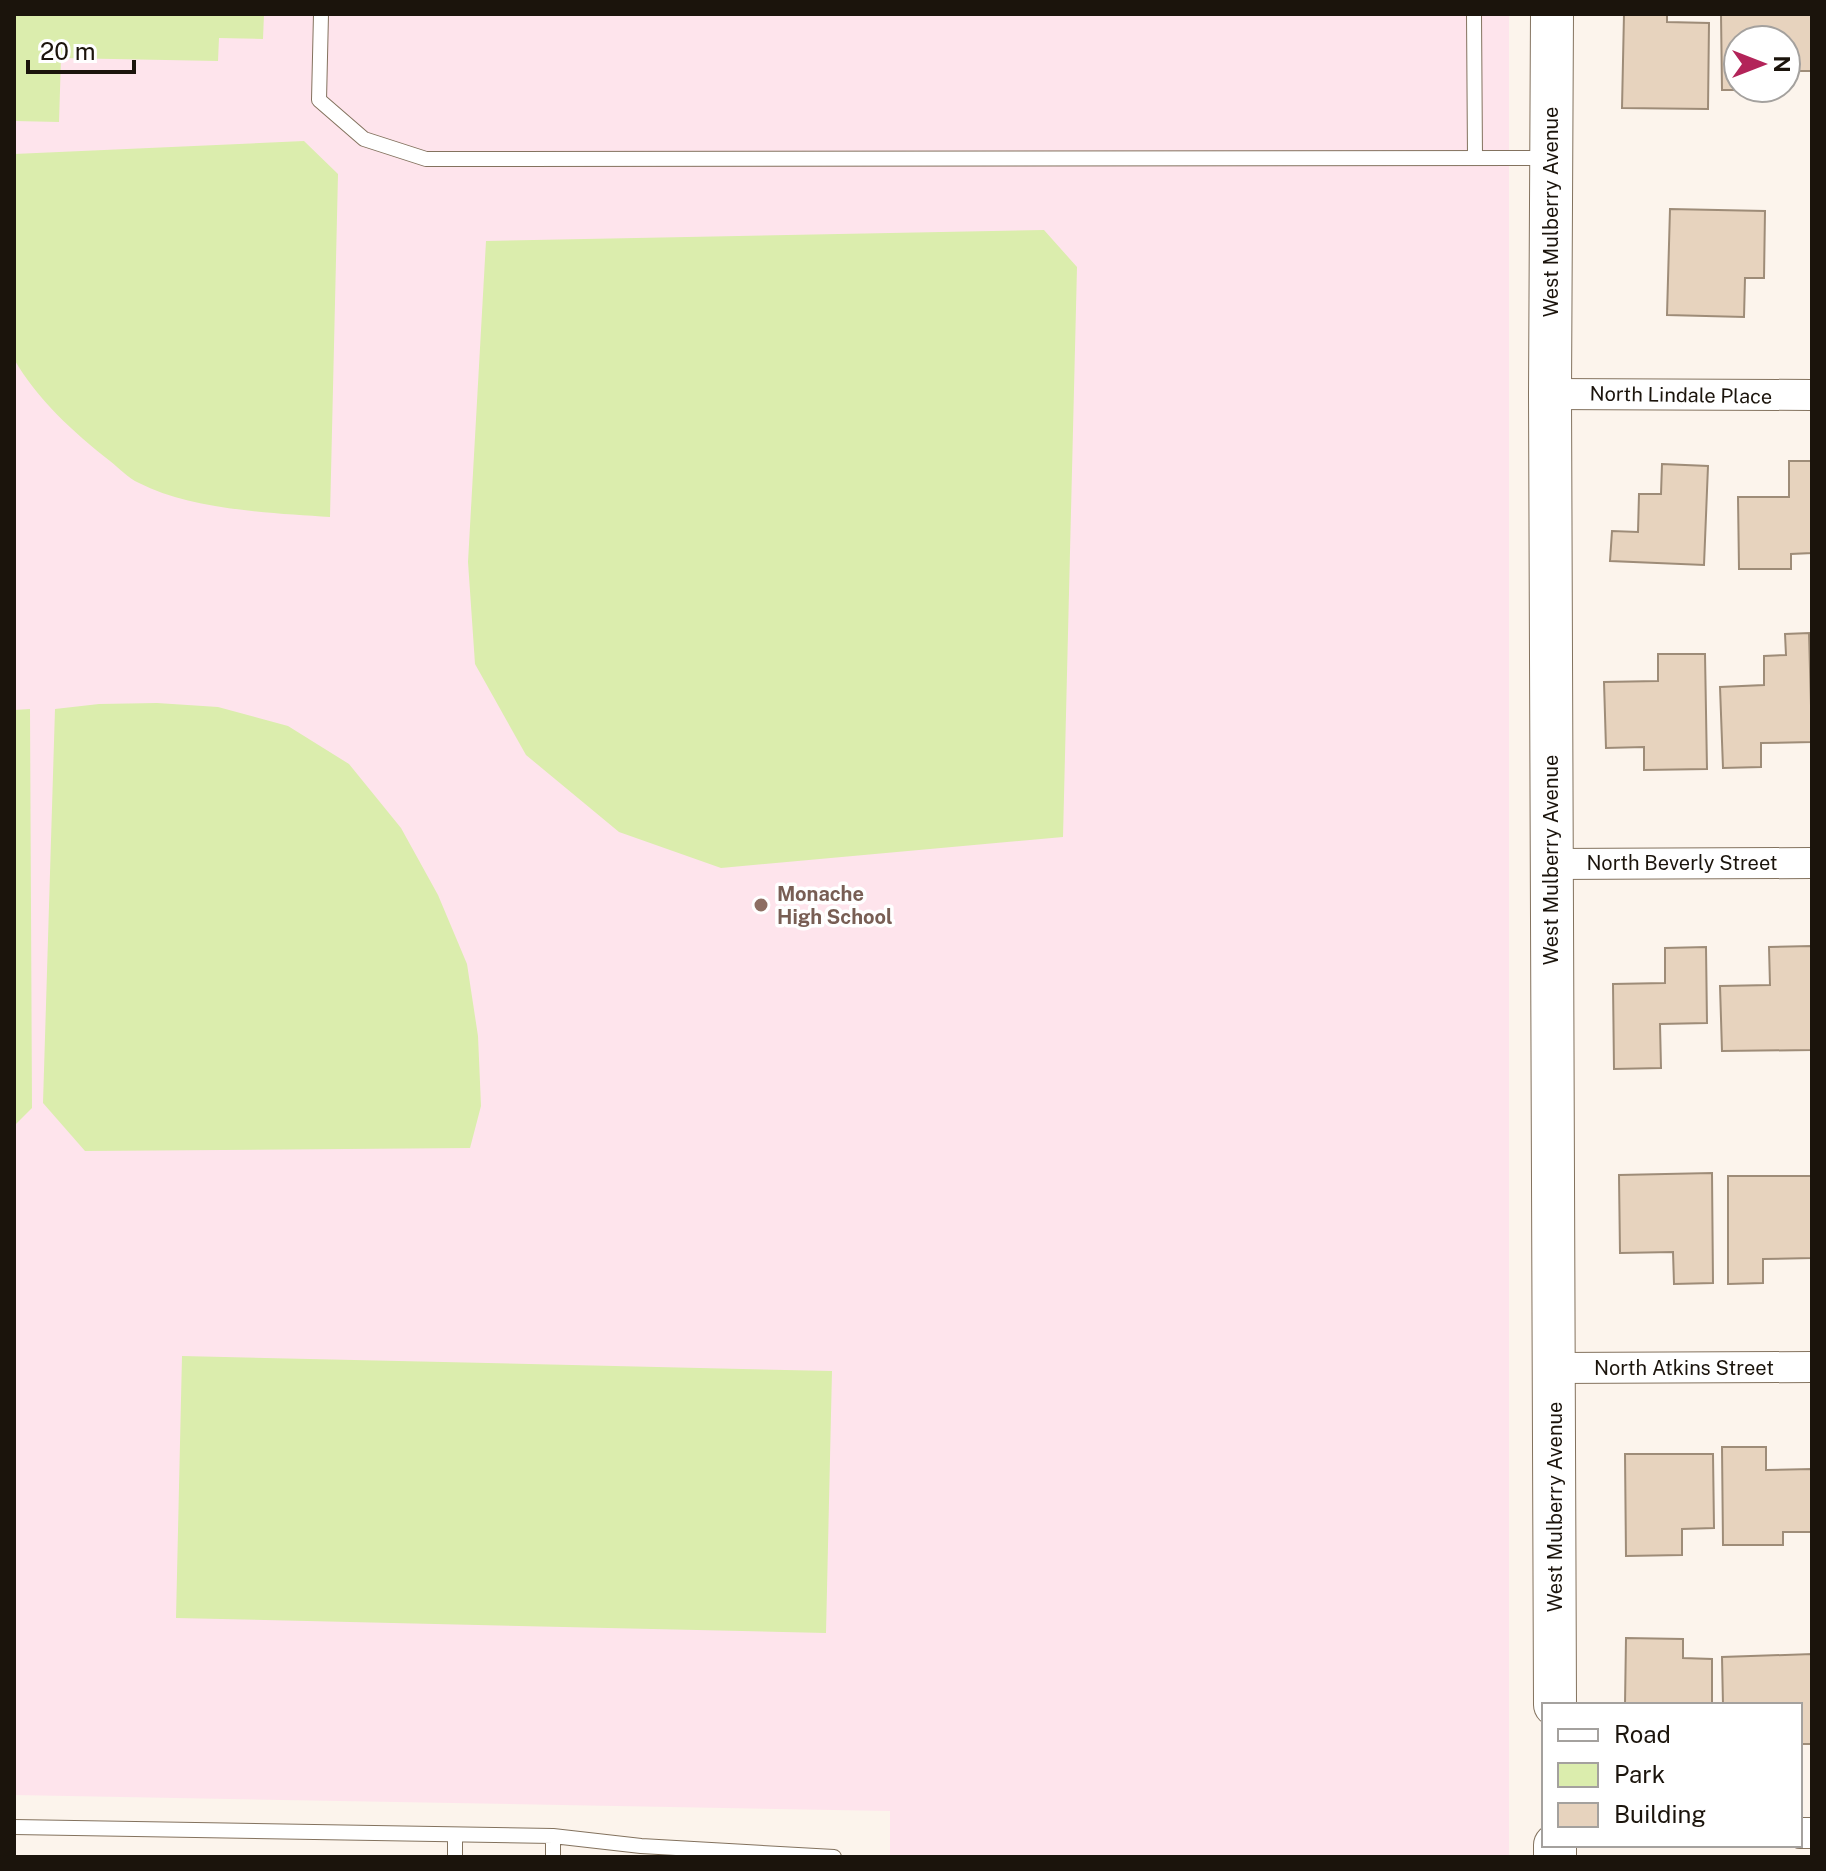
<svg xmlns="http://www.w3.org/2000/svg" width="1826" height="1871" viewBox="0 0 1826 1871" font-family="'Public Sans',sans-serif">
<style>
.education{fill:#fee4ec}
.green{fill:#dbedad}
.building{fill:#e7d3be;stroke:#9e8c78;stroke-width:2}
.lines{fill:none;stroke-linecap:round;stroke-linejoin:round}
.lane-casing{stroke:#83725e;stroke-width:16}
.street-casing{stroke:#83725e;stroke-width:32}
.secondary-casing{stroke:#83725e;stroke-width:44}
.lane{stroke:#fff;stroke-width:14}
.street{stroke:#fff;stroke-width:30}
.secondary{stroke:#fff;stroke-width:42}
.education-dot{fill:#8d6e63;stroke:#fff;stroke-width:3}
.labels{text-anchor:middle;stroke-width:7;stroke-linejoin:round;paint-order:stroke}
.street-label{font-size:20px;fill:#1b140c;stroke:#fff}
.education-label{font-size:20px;font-weight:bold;fill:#785e54;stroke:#fff;text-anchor:start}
</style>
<rect width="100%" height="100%" fill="#fcf4ec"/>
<path class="education" d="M14 14H1509V1857H890V1811L14 1795Z"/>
<path class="green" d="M14 14H264L263 39 219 38 218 61 61 58 59 122 14 121Z
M304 141 338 174 330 517C271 513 192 510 139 483 128 478 119 468 110 461 73 432 37 399 14 359V154Z
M1044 230 1077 267 1063 837 721 868 619 832 526 755 475 664 468 562 486 241Z
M157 703 218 707 288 726 349 764 401 828 438 895 467 964 478 1036 481 1106 470 1148 85 1151 43 1103 55 709 99 704Z
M30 709 32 1108 14 1126V710Z
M182 1356 832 1371 826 1633 176 1618Z"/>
<path class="building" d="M1624 14H1667V22L1709 23 1708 109 1622 108Z
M1721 14H1812V71H1786V40H1738V88L1761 90H1722Z
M1670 209 1765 211 1764 278H1745L1744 317 1667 315Z
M1789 461H1812V553L1791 554V569H1739L1738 497H1789Z
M1662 464 1708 466 1704 565 1610 561 1612 531 1638 532 1639 494H1661Z
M1809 633 1812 742 1761 743V767L1723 768 1720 687 1764 685V656L1786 655 1785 634Z
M1658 654H1705L1707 769 1644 770V747L1606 748 1604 682 1658 681Z
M1811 946 1812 1050 1722 1051 1720 986 1770 985 1769 947Z
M1706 947 1707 1023 1660 1024 1661 1068 1614 1069 1613 984 1665 983V948Z
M1712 1173 1713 1283 1674 1284 1673 1252 1620 1253 1619 1175Z
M1728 1176H1812V1258L1763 1259V1283L1728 1284Z
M1722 1447H1766V1470L1812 1469V1532H1783V1545H1723Z
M1625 1454H1713L1714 1528 1682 1529V1555L1626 1556Z
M1626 1638 1683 1639V1658L1712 1659V1705H1625Z
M1812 1654V1744H1800V1705H1723L1722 1657Z"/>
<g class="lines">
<defs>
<path id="lane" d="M321 14 319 100 364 139 426 159 1547 158
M1474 14 1475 158
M14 1827 553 1836 641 1846 834 1857
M455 1835V1857
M553 1836V1857"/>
<path id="street" d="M1550 394 1812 395
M1551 864 1812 863
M1555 1368 1812 1367
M1800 1833H1812"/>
<path id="secondary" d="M1552 14 1550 394 1555 1705
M1555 1845V1857"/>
</defs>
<use href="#lane" class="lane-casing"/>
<use href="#street" class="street-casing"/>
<use href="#secondary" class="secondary-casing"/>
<use href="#lane" class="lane"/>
<use href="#street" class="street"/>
<use href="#secondary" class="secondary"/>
</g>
<circle class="education-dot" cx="761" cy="905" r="8"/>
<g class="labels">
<g class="street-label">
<text transform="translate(1551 212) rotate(-90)" y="7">West Mulberry Avenue</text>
<text transform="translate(1681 395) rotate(1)" y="7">North Lindale Place</text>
<text transform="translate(1551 860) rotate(-90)" y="7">West Mulberry Avenue</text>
<text x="1682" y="870">North Beverly Street</text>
<text x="1684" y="1375">North Atkins Street</text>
<text transform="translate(1555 1507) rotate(-90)" y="7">West Mulberry Avenue</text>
</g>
<g class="education-label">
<text x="777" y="901">Monache<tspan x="777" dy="23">High School</tspan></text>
</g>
</g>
<rect width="1826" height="1871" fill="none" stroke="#1b140c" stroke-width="32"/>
<rect x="1542" y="1703" width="260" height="144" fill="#ffffff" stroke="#a4a19e" stroke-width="2"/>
<rect x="1558" y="1729" width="40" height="12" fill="#ffffff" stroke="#a4a19e" stroke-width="2"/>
<text x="1614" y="1743" font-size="24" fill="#1b140c">Road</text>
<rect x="1558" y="1763" width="40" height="24" fill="#dbedad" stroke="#a4a19e" stroke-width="2"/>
<text x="1614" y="1783" font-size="24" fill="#1b140c">Park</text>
<rect x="1558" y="1803" width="40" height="24" fill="#e7d3be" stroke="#a4a19e" stroke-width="2"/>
<text x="1614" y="1823" font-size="24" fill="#1b140c">Building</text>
<g transform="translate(1762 64) rotate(90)"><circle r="38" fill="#ffffff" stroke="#a4a19e" stroke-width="2"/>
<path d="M0-6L14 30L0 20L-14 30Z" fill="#b32459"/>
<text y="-12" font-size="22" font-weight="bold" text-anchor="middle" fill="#1b140c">N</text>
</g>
<path d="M28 60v12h106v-12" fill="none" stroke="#1b140c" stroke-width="4"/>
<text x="40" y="60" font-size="24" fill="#1b140c" stroke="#ffffff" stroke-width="6" paint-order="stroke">20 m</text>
</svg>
